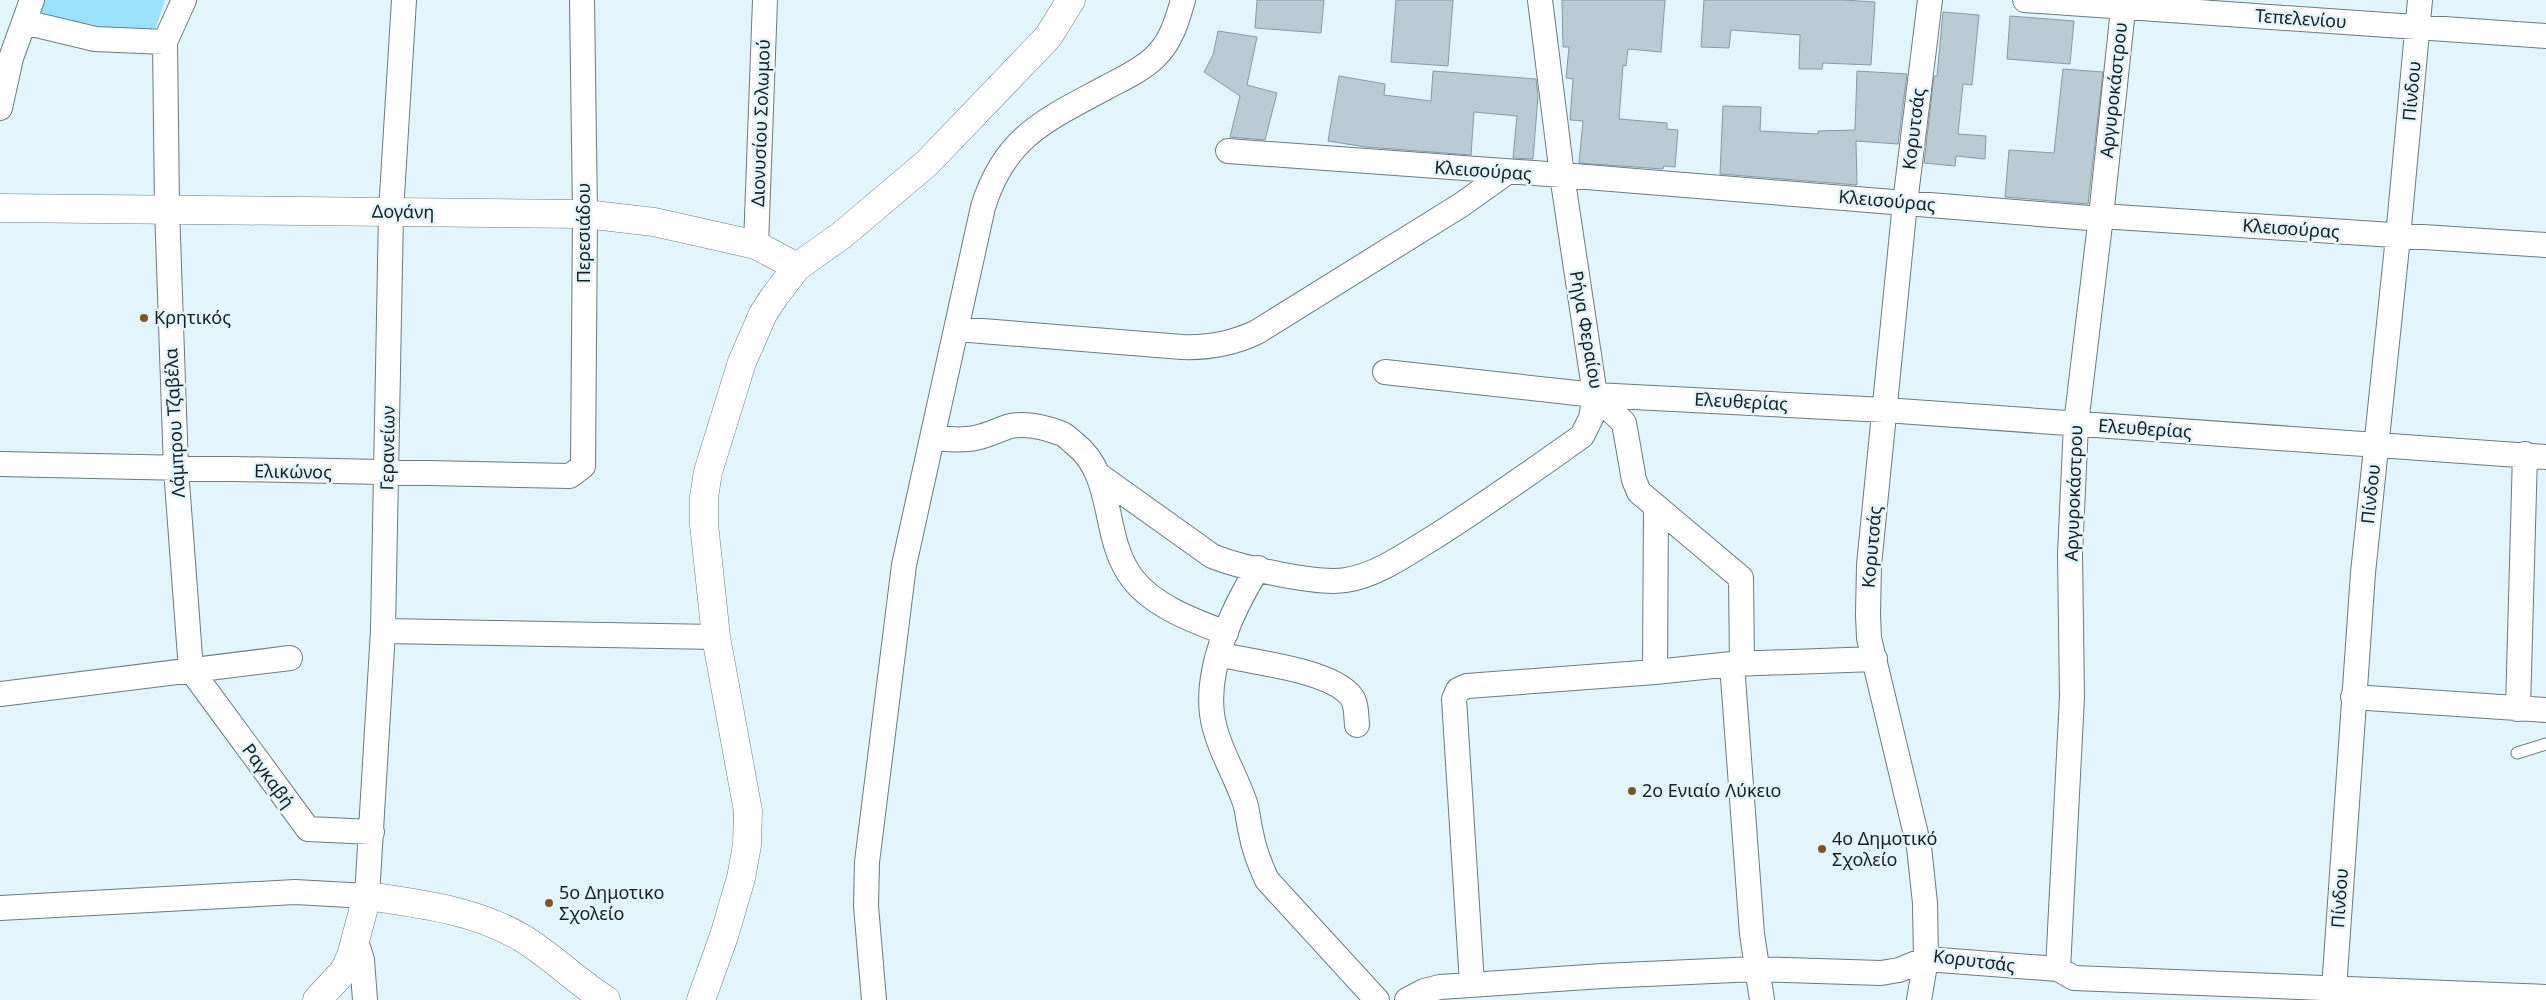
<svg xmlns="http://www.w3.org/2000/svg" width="2546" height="1000" viewBox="0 0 2546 1000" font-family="'Noto Sans',sans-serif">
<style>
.green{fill:#9ae2fb}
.building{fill:#b9ccd3;stroke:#889aa0}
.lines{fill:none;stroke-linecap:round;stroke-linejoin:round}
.lane-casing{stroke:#6a7b81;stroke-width:13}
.street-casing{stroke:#6a7b81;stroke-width:26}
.secondary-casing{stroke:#6a7b81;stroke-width:29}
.lane{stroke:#fff;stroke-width:11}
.street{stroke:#fff;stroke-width:24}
.secondary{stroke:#fff;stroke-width:28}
.poi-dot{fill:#78572e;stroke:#e2f5fc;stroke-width:2}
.labels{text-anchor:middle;stroke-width:5;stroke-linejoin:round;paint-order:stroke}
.street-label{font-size:18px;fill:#171e21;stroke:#e2f5fc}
.poi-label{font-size:18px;fill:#171e21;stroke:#e2f5fc;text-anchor:start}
</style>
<rect width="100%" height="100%" fill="#e2f5fc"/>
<path class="green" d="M40 0H165L155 31C110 29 78 27 35 12Z"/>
<path class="building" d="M1257 0H1324L1321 33 1255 28Z
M1396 0H1453L1448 66 1391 62Z
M1562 0H1665L1661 52 1628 49 1626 66 1623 65 1619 119 1667 123V129L1678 130 1675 167 1664 166 1663 169 1579 163 1583 121 1570 120 1573 79 1566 78 1569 47H1563Z
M1704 0H1844L1875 2 1871 65 1823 63 1822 69H1799L1800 35 1731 30 1729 48 1701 47Z
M1943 12 1979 15 1972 85 1963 84 1958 134 1986 136 1985 159 1956 156 1955 166 1924 163 1934 76H1937Z
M2010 16 2074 21 2070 64 2007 59Z
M1218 31 1257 37 1247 85 1277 93 1265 140 1230 137 1240 96 1204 72 1213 55Z
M2063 69 2103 72 2088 204 2005 197 2009 150 2054 153Z
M1433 71 1536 79 1538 96 1533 159 1513 158 1517 116 1474 112 1471 155 1366 147 1328 141 1339 76 1385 84 1384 95 1431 101Z
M1857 71 1907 74 1898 144 1856 141 1857 185 1720 174 1723 106 1761 107 1760 131 1818 134V131L1855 130Z"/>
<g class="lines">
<defs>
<path id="lane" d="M2517 753 2546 744"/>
<path id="street" d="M184 0 165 42 167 208 176 469 191 670
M1540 0 1562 175 1595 395 1624 423 1634 480 1639 492 1741 578 1742 664
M1930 0 1905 203 1869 565 1868 615 1869 638 1919 847 1925 903 1926 959 2058 969
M2025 0 2546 36
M2124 0 2101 216 2076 424 2070 554 2072 697 2058 969 2074 978 2546 997
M24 22 95 39 165 42
M0 108 11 58 32 0
M1228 151 1562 175 2089 218 2101 216 2546 245
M756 245 765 0
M957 329 1182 347C1209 348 1232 344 1257 332L1461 205 1506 173
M1595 395 1885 410 2546 457
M933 438C947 439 961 441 975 438 986 436 996 431 1007 427 1024 422 1044 427 1060 433 1065 434 1070 440 1075 444 1116 476 1101 537 1132 578 1153 606 1194 621 1226 633
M0 464 570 476 583 466 585 214 582 0
M1100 476 1212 556C1239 567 1317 585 1346 580 1376 575 1402 557 1428 541 1481 508 1531 472 1582 436L1591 418 1595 395 1385 372
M1258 568C1233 608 1206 666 1212 714 1216 744 1234 772 1244 800 1248 810 1248 822 1251 833 1254 850 1260 865 1267 880L1377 1000
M383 631 716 637
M1219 654C1253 663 1327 669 1350 695 1357 702 1356 716 1357 725
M1732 664 1752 934 1762 1000
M191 670 308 829 372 832
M1655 672 1656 507
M0 694 290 658
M2353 697 2546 710
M2518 709 2525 454
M0 908 295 892 367 896 383 631 391 212 404 0
M355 938 362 960 365 1000
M1472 984 1454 699 1458 690 1467 686 1655 672 1732 664 1875 659
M2334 989 2363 573 2398 237 2420 0
M874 1000 866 906 867 862 904 565 983 207C1005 136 1046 120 1107 87 1122 79 1142 70 1155 57 1171 42 1177 21 1183 0
M1407 1000 1424 991 1440 987 1602 976 1756 969 1881 973 1899 970 1926 959 1919 1000"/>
<path id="secondary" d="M0 208 585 214 654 222 756 245 797 267
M317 1000 344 971 351 956 367 896C421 904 475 910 522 938 552 956 577 982 606 1000
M701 1000 724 936 741 878 747 845 748 811 716 637 704 524V497L708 472 742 362 763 314 774 297 797 267 842 235 927 163 1048 37 1071 0"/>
</defs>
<use href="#lane" class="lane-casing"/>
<use href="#street" class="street-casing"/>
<use href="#secondary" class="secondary-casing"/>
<use href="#lane" class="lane"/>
<use href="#street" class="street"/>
<use href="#secondary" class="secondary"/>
</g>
<g class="poi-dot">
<circle cx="144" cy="318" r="5"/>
<circle cx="1632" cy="791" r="5"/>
<circle cx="1822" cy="849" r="5"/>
<circle cx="549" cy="903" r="5"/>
</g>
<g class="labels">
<g class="street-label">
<text transform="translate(2301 19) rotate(4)" y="6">Τεπελενίου</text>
<text transform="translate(2114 90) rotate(-84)" y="6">Αργυροκάστρου</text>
<text transform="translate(2412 91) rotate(-85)" y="6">Πίνδου</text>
<text transform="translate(761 123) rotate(-88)" y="6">Διονυσίου Σολωμού</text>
<text transform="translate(1914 129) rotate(-83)" y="6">Κορυτσάς</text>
<text transform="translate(1483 171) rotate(4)" y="6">Κλεισούρας</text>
<text transform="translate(1887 201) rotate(5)" y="6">Κλεισούρας</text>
<text transform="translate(403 212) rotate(1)" y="6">Δογάνη</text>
<text transform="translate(2291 229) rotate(4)" y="6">Κλεισούρας</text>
<text transform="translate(584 233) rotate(-90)" y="6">Περεσιάδου</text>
<text transform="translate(1586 330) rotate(80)" y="6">Ρήγα Φεραίου</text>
<text transform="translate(1741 402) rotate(3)" y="6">Ελευθερίας</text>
<text transform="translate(175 423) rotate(-93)" y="6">Λάμπρου Τζαβέλα</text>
<text transform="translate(2145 429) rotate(4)" y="6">Ελευθερίας</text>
<text transform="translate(388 448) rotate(-89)" y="6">Γερανείων</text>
<text transform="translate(293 472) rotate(1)" y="6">Ελικώνος</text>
<text transform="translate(2074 493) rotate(-88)" y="6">Αργυροκάστρου</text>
<text transform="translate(2371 494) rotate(-84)" y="6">Πίνδου</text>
<text transform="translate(1872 547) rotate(-85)" y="6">Κορυτσάς</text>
<text transform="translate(268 776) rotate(54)" y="6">Ραγκαβή</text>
<text transform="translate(2340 898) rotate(-86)" y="6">Πίνδου</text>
<text transform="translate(1974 961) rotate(7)" y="6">Κορυτσάς</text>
</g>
<g class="poi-label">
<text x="154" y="324">Κρητικός</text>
<text x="1642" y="797">2ο Ενιαίο Λύκειο</text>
<text x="1832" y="845">4ο Δημοτικό<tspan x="1832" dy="21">Σχολείο</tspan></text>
<text x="559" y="899">5o Δημοτικο<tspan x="559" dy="21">Σχολείο</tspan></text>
</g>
</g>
</svg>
